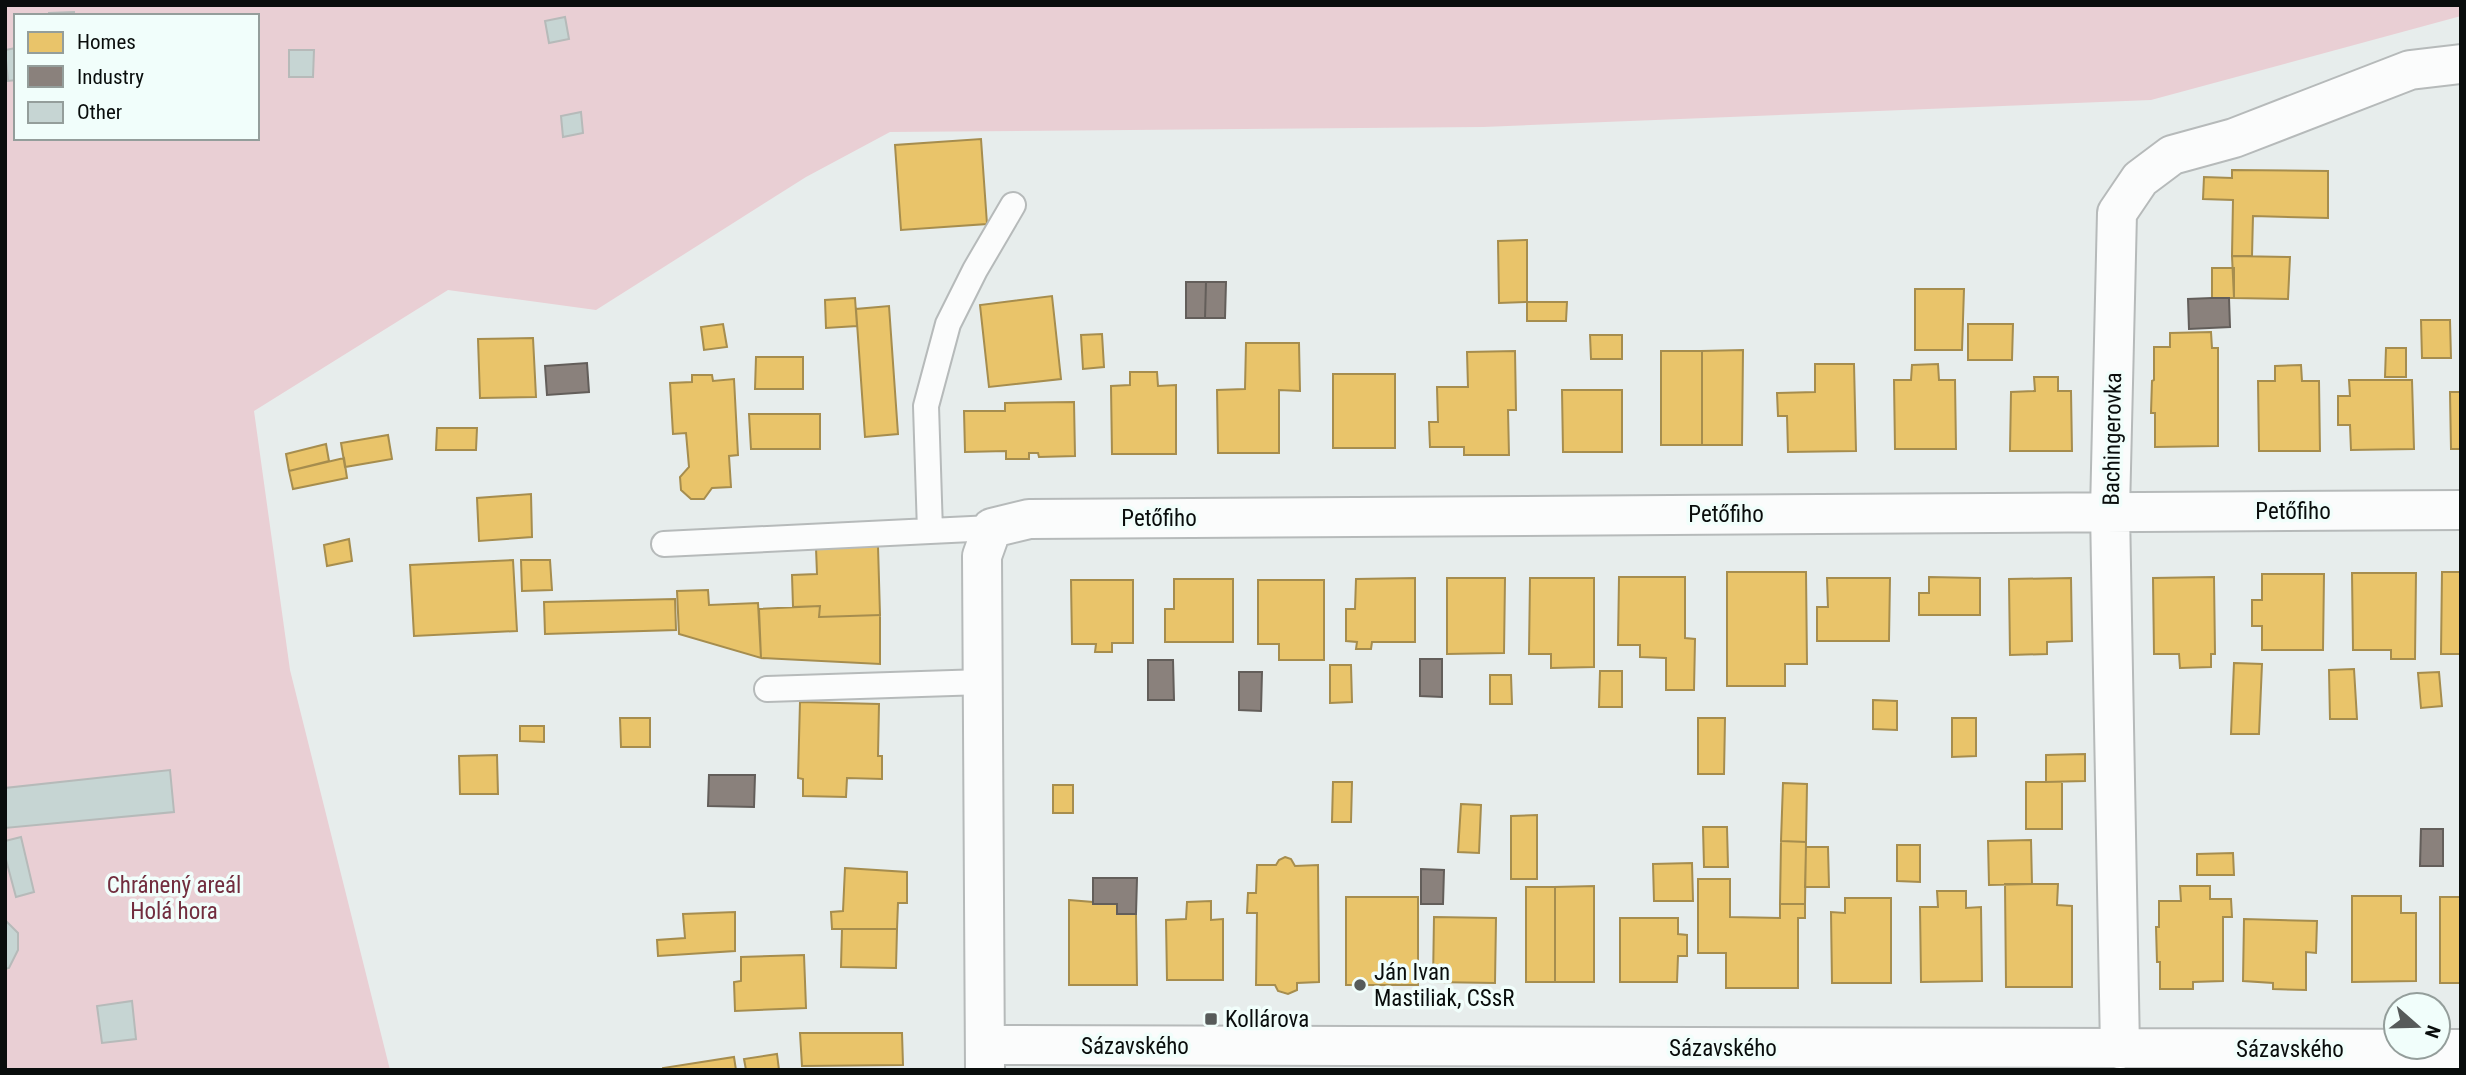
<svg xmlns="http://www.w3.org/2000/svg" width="2466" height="1075" viewBox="0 0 2466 1075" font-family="'Roboto Condensed',sans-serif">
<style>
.green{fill:#e9cfd4;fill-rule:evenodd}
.homes{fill:#e9c46a;stroke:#a68d4e;stroke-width:2}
.industry{fill:#8a817c;stroke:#635e5a;stroke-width:2}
.building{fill:#c6d5d3;stroke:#b6bab9;stroke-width:2}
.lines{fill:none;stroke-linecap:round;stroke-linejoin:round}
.lane-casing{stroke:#b6baba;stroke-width:28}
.street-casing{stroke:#b6baba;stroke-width:42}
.lane{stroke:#fbfcfc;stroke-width:24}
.street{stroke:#fbfcfc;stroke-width:38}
.poi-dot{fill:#575b5a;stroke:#f1fefb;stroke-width:2.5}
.labels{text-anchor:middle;stroke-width:7;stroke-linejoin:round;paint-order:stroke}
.street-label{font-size:23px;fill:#090d0c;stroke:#f1fefb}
.park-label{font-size:23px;fill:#712d3e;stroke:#f1fefb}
.poi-label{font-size:23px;fill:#090d0c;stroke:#f1fefb;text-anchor:start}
</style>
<rect width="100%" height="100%" fill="#e7edec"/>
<path class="green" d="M5 5H2461V16L2151 100 1483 127 890 132 806 177 596 310 448 290 254 411 290 670 390 1070H5ZM16 16H257V138H16Z"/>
<path class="homes" d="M981 139 987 224 901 230 895 145Z
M2232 170 2328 171V218L2253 216 2252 256H2232L2233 200 2203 199 2204 177 2232 178Z
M1527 240V302L1499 303 1498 241Z
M2232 256 2290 257 2288 299 2234 298Z
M2212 268H2234V298H2212Z
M1915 289H1964L1962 350H1915Z
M1052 296 1061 379 989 387 980 305Z
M855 298 857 326 826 328 825 300Z
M1527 302H1567L1566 321H1527Z
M889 306 898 434 865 437 856 309Z
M2421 320H2450L2451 358H2422Z
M723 324 727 347 704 350 701 327Z
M1968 324H2013L2012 360H1968Z
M2211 332 2212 348H2218V446L2155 447V413H2151L2152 381 2154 380V347H2170V333Z
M1102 334 1104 367 1083 369 1081 335Z
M1590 335H1622V359H1591Z
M533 338 536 397 480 398 478 339Z
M1246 343H1299L1300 391 1279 390V453H1218L1217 390 1245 389Z
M2386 348H2406V377H2385Z
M1743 350 1742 445H1702V351Z
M1515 351 1516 410H1508L1509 455H1464V447H1430L1429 422H1438L1437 387H1468L1467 352Z
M1661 351H1702V445H1661Z
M756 357H803V389H755Z
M1815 364H1854L1856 451 1788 452 1787 416H1778L1777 393 1815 392Z
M1938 364 1939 380H1955L1956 449H1895L1894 380H1911L1912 365Z
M2301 365 2302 381H2319L2320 451H2259L2258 381H2275V366Z
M1130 372H1157L1158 386 1176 385V454H1112L1111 386 1130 385Z
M1333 374H1395V448H1333Z
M692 375H712L713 381 734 379 738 455 729 456 731 487 712 488 704 499H691L681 490 680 477 689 467 686 433 673 434 670 383 692 382Z
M2034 377H2058V391H2071L2072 451H2010L2011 392 2035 391Z
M2349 380H2412L2414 449 2351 450 2350 425H2338V396H2350Z
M1562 390H1622V452H1563Z
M2450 392H2461V449H2451Z
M1074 402 1075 456 1039 457 1038 453H1029V459H1006V451L965 452 964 411H1005V403Z
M749 414H820V449H751Z
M437 428H477L476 450H436Z
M388 435 392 459 345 467 341 443Z
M326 444 329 461 289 471 286 454Z
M344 458 347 478 293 489 289 471Z
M531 494 532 537 479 541 477 498Z
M349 539 352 561 327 566 324 545Z
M878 546 880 615 819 617 820 606 793 607 792 575 817 574 816 548Z
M513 560 517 631 414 636 410 565Z
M521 560H550L552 590 522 591Z
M1727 572H1806L1807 664H1785V686H1727Z
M2442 572H2461V654H2441Z
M2352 573H2416L2415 659H2391V650H2353Z
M2262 574H2324L2323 650H2262V626H2252V600H2262Z
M1619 577H1685V638L1695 639 1694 690H1666V658L1640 657V645H1618Z
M1929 577 1980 578V615H1919V593H1929Z
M2214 577 2215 654H2211V667L2180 668 2179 654H2154L2153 578Z
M1415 578V642H1372L1371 649H1356L1357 642 1346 641V609H1355L1356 579Z
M1447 578H1505L1504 653 1447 654Z
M1530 578H1594V667L1551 668V654H1529Z
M1827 578H1890L1889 641H1817V607H1828Z
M2071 578 2072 641 2047 642V654L2010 655 2009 579Z
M1174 579H1233V642H1165V609H1174Z
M1071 580H1133V643H1112V652H1095L1096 644H1072Z
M1258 580H1324V660H1279V644H1258Z
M708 590 709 605 758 603 761 658 679 634 677 591Z
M675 599 676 630 545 634 544 602Z
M820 606 819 617 880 615V664L761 658 759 609Z
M2234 663 2262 664 2259 734H2231Z
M1330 665H1351L1352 702 1330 703Z
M2354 669 2357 719H2330L2329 670Z
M1600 671H1622V707H1599Z
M2439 672 2442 706 2421 708 2418 673Z
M1490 675H1511L1512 704H1490Z
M1873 700 1897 701V730L1873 729Z
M800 702 879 704 878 756H882V779L847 778 846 797 803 796V779L798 778Z
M620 718H650V747H621Z
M1698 718H1725L1724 774H1698Z
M1952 718H1976V756L1952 757Z
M520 726H544V742L520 741Z
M2085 754V781L2046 782V755Z
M497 755 498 794H460L459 756Z
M1333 782H1352L1351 822H1332Z
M2026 782H2062V829H2026Z
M1783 783 1807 784 1806 842 1781 841Z
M1053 785H1073V813H1053Z
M1461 804 1481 805 1479 853 1458 852Z
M1537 815V879H1511V816Z
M1703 827H1727L1728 867H1704Z
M2031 840 2032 884 1989 885 1988 841Z
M1781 841 1806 842 1805 904H1780Z
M1897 845H1920V882L1897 881Z
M1806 847H1828L1829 887H1805Z
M2233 853 2234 875H2197V854Z
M1285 857 1291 859 1295 866 1318 865 1319 982 1297 983V990L1288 994 1278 991 1275 985H1256L1257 913H1247L1248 893H1256L1257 865H1276L1279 860Z
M1692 863 1693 901H1654L1653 864Z
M845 868 907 872V903H898L897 929H832L831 912 843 911Z
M1698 879H1730V917L1780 918V904H1805V918H1798V988H1726V953H1698Z
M2005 884H2058L2057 905 2072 906V987H2006Z
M1594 886V982H1555V887Z
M2180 886H2210V899H2231L2232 917H2223V981L2193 982V989H2160V962H2157L2156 927H2159V901H2181Z
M1526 887H1555V982H1526Z
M1937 891H1966V908L1981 907 1982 981 1921 982 1920 907H1938Z
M2352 896H2401V913H2416V981L2352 982Z
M1346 897H1418V985H1346Z
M2440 897H2461V983H2440Z
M1845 898H1891V983H1832L1831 912 1845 913Z
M1069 900 1117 904V914H1136L1137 985H1069Z
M1211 901V920L1223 919V980H1167L1166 920 1186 919 1187 902Z
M735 912V951L658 956 657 940 685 938 683 914Z
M1434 917 1496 918 1495 983 1433 982Z
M1620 918H1678V934L1687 935V956H1678L1677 982H1620Z
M2244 919 2317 921 2316 953 2306 952V990L2273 989V983L2243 981Z
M842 929H897L896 968 841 967Z
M804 955 806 1008 735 1011 734 982 741 981V957Z
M800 1033H902L903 1065 802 1066Z
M777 1054 779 1070H746L744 1059Z
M734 1057 736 1070H663V1068Z"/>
<path class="industry" d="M1186 282H1206L1205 318H1186Z
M1206 282H1226L1225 318H1205Z
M2212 298H2229L2230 327 2189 329 2188 299Z
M587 363 589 392 547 395 545 366Z
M1420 659H1442V697L1420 696Z
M1148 660H1173L1174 700H1148Z
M1239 672H1262L1261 711 1239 710Z
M709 775H755L754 807 708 806Z
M2421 829H2443V866H2420Z
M1421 869 1444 870 1443 904H1421Z
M1093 878H1137L1136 914H1117V904H1093Z"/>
<path class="building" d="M74 12V16H49V13Z
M565 17 569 39 549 43 545 21Z
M16 48V80L8 81 5 50Z
M289 50H314L313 77H289Z
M581 112 583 133 563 137 561 116Z
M170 770 174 812 5 828V788Z
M21 837 34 892 16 897 5 856V841Z
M5 920 18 933V950L9 968 5 969Z
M132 1001 136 1039 102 1043 97 1006Z"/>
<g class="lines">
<defs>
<path id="lane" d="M992 528 930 531 926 406 948 324 975 270 1013 205
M664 544 930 531
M767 689 983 682"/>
<path id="street" d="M986 1045 2461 1049
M2120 1049 2110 511 2117 213 2140 179 2172 155 2234 138 2410 70 2461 64
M985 1070 982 556 992 528 1029 519 2461 510"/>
</defs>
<use href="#lane" class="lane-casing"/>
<use href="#street" class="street-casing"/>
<use href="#lane" class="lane"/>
<use href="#street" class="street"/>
</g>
<g class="poi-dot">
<circle cx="1360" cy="985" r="7"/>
<rect x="1204" y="1012" width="14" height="14" rx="3.5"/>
</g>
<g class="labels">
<g class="street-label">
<text transform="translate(2112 439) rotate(-89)" y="8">Bachingerovka</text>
<text x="2293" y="519">Petőfiho</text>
<text x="1726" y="522">Petőfiho</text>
<text x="1159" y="526">Petőfiho</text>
<text x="1135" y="1054">Sázavského</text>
<text x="1723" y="1056">Sázavského</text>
<text x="2290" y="1057">Sázavského</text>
</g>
<g class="park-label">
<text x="174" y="893">Chránený areál<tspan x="174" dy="26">Holá hora</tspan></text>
</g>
<g class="poi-label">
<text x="1374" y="980">Ján Ivan<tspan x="1374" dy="26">Mastiliak, CSsR</tspan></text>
<text x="1225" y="1027">Kollárova</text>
</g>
</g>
<rect width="2466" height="1075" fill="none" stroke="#090d0c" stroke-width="14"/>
<rect x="14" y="14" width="245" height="126" fill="#f1fefb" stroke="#949e9b" stroke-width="2"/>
<rect x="28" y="32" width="35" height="21" fill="#e9c46a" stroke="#949e9b" stroke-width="2"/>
<text x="77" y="49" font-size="21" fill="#090d0c">Homes</text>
<rect x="28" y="66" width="35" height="21" fill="#8a817c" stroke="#949e9b" stroke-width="2"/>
<text x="77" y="84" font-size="21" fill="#090d0c">Industry</text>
<rect x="28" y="102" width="35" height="21" fill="#c6d5d3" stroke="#949e9b" stroke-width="2"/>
<text x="77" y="119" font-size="21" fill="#090d0c">Other</text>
<g transform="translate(2417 1026) rotate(110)"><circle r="33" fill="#f1fefb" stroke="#949e9b" stroke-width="2"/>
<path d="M0-5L12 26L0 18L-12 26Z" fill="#575b5a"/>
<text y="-10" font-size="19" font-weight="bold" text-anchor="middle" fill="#090d0c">N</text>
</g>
</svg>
